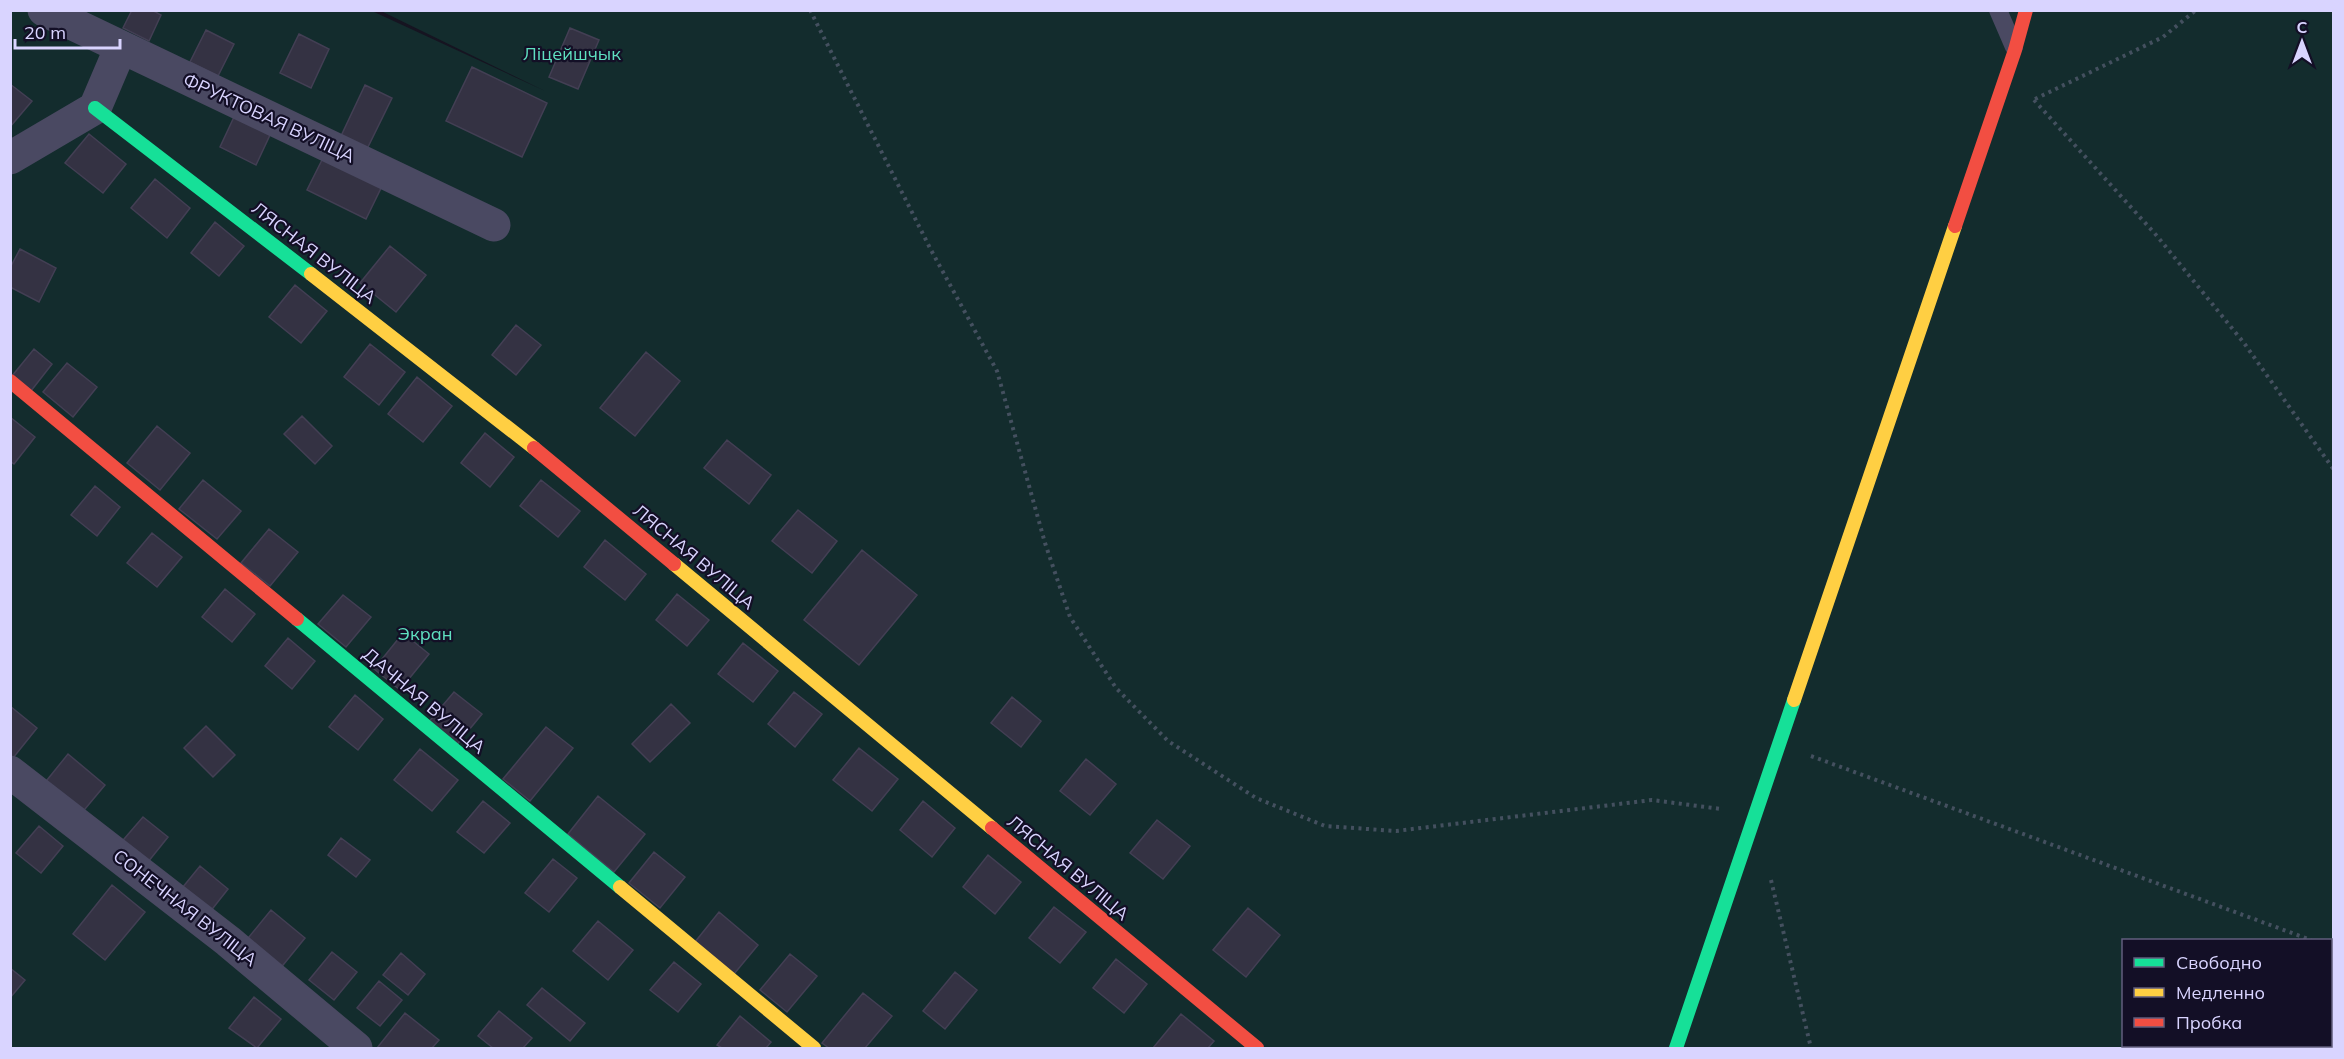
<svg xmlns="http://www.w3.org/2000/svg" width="2344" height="1059" viewBox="0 0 2344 1059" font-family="Mulish,sans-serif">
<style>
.green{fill:#132c2d;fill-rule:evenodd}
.building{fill:#343243;stroke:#433f54;stroke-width:1.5}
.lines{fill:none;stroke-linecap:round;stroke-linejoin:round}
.path{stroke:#44505f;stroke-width:4;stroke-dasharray:3 4.5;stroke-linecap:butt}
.lane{stroke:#4a4962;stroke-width:18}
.street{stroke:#4a4962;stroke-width:33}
.fast{stroke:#16e098;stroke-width:14}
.slow{stroke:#ffcf43;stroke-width:14}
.jam{stroke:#f24e42;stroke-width:14}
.labels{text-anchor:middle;stroke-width:4.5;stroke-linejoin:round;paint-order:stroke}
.park-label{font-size:18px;fill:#5fe0c0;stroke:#130f26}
.street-label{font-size:18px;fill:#d9d4ff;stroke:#130f26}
</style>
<rect width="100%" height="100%" fill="#161421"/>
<path class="green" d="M10 11H372L545 91 381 11H2333V1048H11ZM2124 940H2330V1046H2124Z"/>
<path class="building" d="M132 10H152L161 15 149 41 123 28Z
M570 28 599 40 578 89 549 77Z
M206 30 234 44 218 76 190 62Z
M299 34 329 49 311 88 280 73Z
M472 67 547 103 522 157 446 121Z
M10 84 32 101 10 127Z
M365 85 392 98 367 149 341 136Z
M234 117 270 135 256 165 220 147Z
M89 134 126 164 103 193 65 163Z
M325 154 384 182 366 219 307 190Z
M155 179 190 208 167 238 131 208Z
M215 222 244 246 219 276 191 253Z
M390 246 426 275 396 312 360 283Z
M20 249 56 268 39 302 10 287V268Z
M295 285 327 311 301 343 269 317Z
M516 325 541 345 516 375 492 355Z
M370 344 405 372 379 405 344 377Z
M34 349 52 364 31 391 12 376Z
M646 352 680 381 635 436 600 408Z
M67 363 97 387 73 417 43 392Z
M417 377 452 406 423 442 388 414Z
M302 416 332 446 315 464 284 434Z
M10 417 35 437 14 464 10 461Z
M157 426 190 453 160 490 127 463Z
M485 433 514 457 490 487 461 463Z
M727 440 771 475 749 504 704 468Z
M203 480 241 511 217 539 179 509Z
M541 480 580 511 558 537 520 506Z
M95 486 120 507 97 536 71 515Z
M798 510 837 541 812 573 772 541Z
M269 529 298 552 270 586 241 563Z
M152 533 182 557 157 587 127 563Z
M605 540 646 574 625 600 584 567Z
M862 550 917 595 859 665 804 620Z
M225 589 255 614 232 642 202 617Z
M677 594 709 620 687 646 656 620Z
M343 595 371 617 346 647 318 624Z
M403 633 429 654 400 690 374 669Z
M288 638 315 661 292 689 265 666Z
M743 643 778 671 753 702 718 674Z
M454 692 482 714 455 747 427 724Z
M794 692 822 714 795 747 768 724Z
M355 695 383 719 358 750 329 727Z
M1012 697 1041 721 1021 747 991 723Z
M671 704 690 723 650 762 632 744Z
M10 706 37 728 13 758 10 756Z
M206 726 235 755 213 777 184 748Z
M546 727 573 748 530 801 503 779Z
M859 748 898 779 872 811 833 780Z
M420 749 458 780 432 811 394 780Z
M68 754 105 785 80 815 43 785Z
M1086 759 1116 784 1090 815 1060 791Z
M598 796 645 834 614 872 568 834Z
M483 801 510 823 484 853 457 832Z
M923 801 955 828 932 857 900 830Z
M143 817 168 837 144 867 118 846Z
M1157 820 1190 846 1163 879 1130 853Z
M39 826 63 846 41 873 16 853Z
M341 838 370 860 356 877 328 855Z
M654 852 685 877 660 908 629 883Z
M988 855 1021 882 995 914 963 887Z
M553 859 577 878 549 912 525 893Z
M200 866 228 889 206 917 178 893Z
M112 885 145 912 105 960 73 934Z
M1054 907 1086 932 1060 963 1029 938Z
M1248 908 1280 935 1246 977 1213 950Z
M271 910 305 938 275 975 240 948Z
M719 912 758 945 734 974 695 942Z
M598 921 633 950 608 980 573 951Z
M332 952 357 972 334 1000 309 980Z
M401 953 425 974 408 995 383 975Z
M790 954 817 976 787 1012 760 990Z
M1116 959 1147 984 1124 1013 1093 988Z
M674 962 701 984 678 1012 650 990Z
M10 968 25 980 10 998Z
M955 972 977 990 945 1029 923 1011Z
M379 981 402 1000 380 1026 357 1008Z
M542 988 585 1023 570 1041 527 1005Z
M863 993 892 1016 865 1048H829L822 1043Z
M254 997 281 1019 257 1048 229 1028Z
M499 1011 532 1038 523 1048H493L478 1036Z
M405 1013 439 1040 432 1048H377Z
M1181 1014 1214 1041 1208 1048H1153Z
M740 1016 771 1042 766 1048H722L717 1045Z"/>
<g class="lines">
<path class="path" d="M810 10 931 250 997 371 1045 543 1070 617 1116 688 1168 741 1256 798 1325 826 1396 831 1652 800 1721 809
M2035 99 2163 37 2196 10
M2034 100 2157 236 2244 343 2334 470
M1811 756 2311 940
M1771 880 1811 1048
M2330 948 2334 949"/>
<path class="lane" d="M1998 10 2014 47"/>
<path class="street" d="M44 10 494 225
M10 158 95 108 121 47
M10 772 228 941 356 1048"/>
<path class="fast" d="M95 108 311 274
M297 619 620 887
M1676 1048 1794 700"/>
<path class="slow" d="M311 274 534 448
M674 564 992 828
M1794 700 1955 226
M620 887 814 1048"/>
<path class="jam" d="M1955 226 2015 50 2026 10
M10 381 297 619
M534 448 674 564
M992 828 1257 1048"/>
</g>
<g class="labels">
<g class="park-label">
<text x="572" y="60">Ліцейшчык</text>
<text x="425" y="640">Экран</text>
</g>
<g class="street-label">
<text transform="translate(269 118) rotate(25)" y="6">ФРУКТОВАЯ ВУЛІЦА</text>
<text transform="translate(314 253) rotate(38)" y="6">ЛЯСНАЯ ВУЛІЦА</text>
<text transform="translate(694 557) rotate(40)" y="6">ЛЯСНАЯ ВУЛІЦА</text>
<text transform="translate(424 701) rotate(40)" y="6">ДАЧНАЯ ВУЛІЦА</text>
<text transform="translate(1068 868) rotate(40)" y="6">ЛЯСНАЯ ВУЛІЦА</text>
<text transform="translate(185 908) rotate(38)" y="6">СОНЕЧНАЯ ВУЛІЦА</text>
</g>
</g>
<rect width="2344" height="1059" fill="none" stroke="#d9d4ff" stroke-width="24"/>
<rect x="2122" y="939" width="210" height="108" fill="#130f26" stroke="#625e7d" stroke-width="1.5"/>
<rect x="2134" y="958" width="30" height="9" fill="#16e098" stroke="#625e7d" stroke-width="1.5"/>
<text x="2176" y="969" font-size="18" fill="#d9d4ff">Свободно</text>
<rect x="2134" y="988" width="30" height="9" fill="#ffcf43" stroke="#625e7d" stroke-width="1.5"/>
<text x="2176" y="999" font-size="18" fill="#d9d4ff">Медленно</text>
<rect x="2134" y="1018" width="30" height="9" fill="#f24e42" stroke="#625e7d" stroke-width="1.5"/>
<text x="2176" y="1029" font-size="18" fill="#d9d4ff">Пробка</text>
<g transform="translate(2302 42)" stroke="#130f26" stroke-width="4.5" paint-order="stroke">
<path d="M0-4.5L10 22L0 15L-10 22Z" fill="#d9d4ff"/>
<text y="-9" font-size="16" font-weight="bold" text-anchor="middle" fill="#d9d4ff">С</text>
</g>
<path d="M15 39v9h105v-9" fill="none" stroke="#d9d4ff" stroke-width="3"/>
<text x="24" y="39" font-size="18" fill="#d9d4ff" stroke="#130f26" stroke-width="4.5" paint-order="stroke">20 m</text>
</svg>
